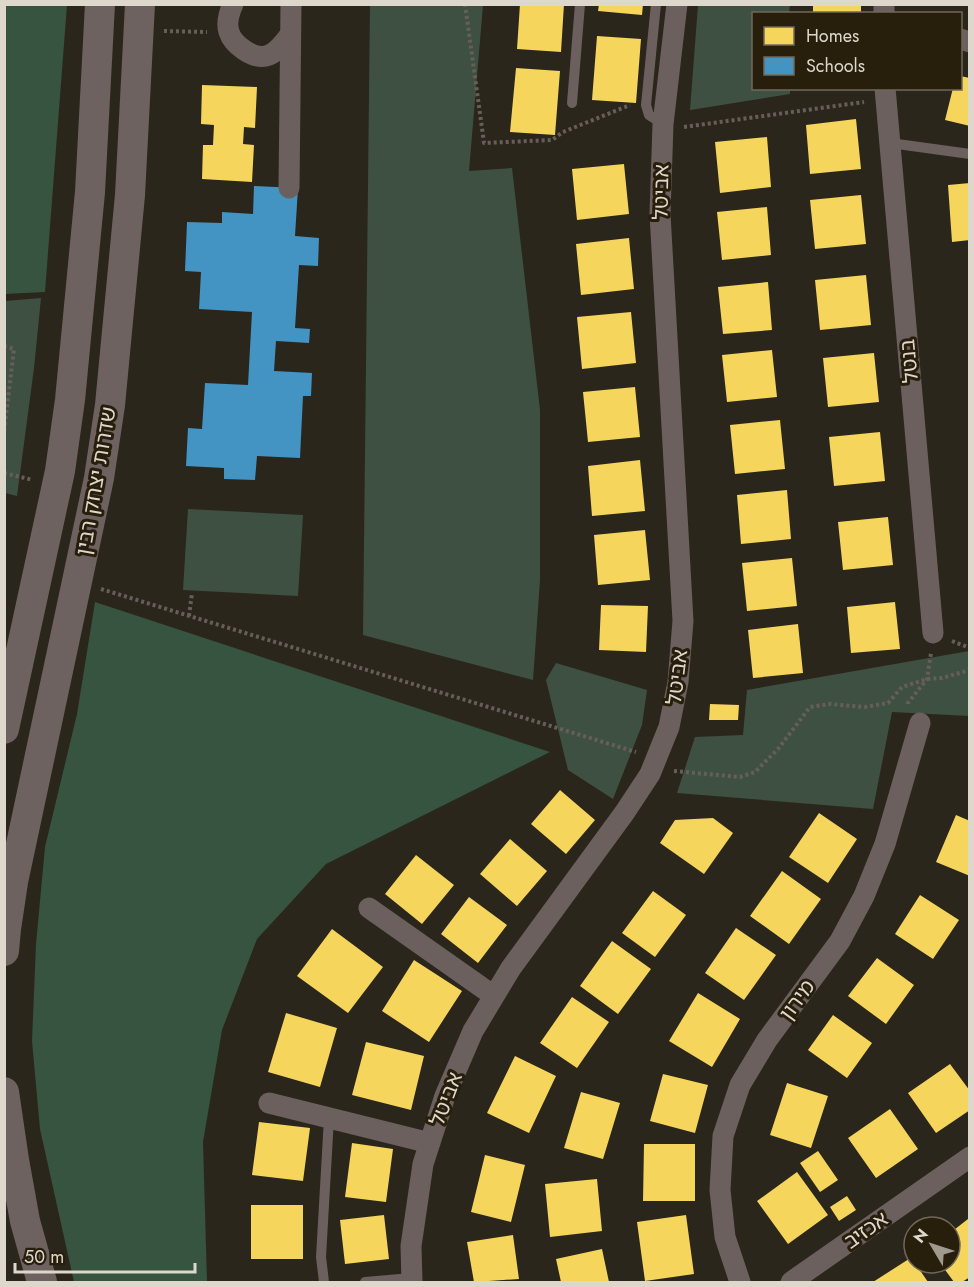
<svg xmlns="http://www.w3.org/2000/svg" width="974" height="1287" viewBox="0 0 974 1287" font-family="Jost,'Noto Sans Hebrew',sans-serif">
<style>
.green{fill:#3e5042}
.forest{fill:#36543f}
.homes{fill:#f6d55c}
.schools{fill:#4393c3}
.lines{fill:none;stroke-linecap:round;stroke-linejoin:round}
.path{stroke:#675e5b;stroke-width:4;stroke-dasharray:3 3;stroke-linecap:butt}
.lane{stroke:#6c605f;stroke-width:10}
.street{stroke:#6c605f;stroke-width:21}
.secondary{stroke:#6e6260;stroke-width:30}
.labels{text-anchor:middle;stroke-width:6;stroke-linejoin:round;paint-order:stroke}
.street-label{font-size:21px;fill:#ddd7cc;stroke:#281e0c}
</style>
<rect width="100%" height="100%" fill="#2b261c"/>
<path class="green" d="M370 5H483L469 171 512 168 540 410V580L533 680 363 635Z
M698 5H790L789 13 754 14V88L790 89V94L690 110Z
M41 298 34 368 17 496 5 493V301Z
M188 509 303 515 298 596 183 590Z
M969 651V716L892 712 873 809 677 793 695 737 743 735 747 690Z
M556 663 647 690 642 725 613 799 568 770 546 680Z"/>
<path class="forest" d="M5 4 67 5 45 292 5 294Z
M95 602 550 752 326 864 257 939 222 1030 203 1142 207 1282H74L40 1129 32 1041 36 944 45 847 77 714Z"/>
<path class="homes" d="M520 4H564L561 52 517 49Z
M599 4H643L642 15 598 11Z
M813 4H861V14H813Z
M597 36 641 39 636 103 592 100Z
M516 68 560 71 555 135 510 132Z
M960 76 970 78V126L945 120 953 88H960Z
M202 85 257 87 255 128 244 127 243 144 254 145 252 182 202 179 203 145H213L214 125 201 124Z
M856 119 861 169 810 174 806 125Z
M767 137 771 187 720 193 715 142Z
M624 164 629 214 577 220 572 169Z
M970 183V240L952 242 948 185Z
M861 195 866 244 815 249 810 200Z
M767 207 771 255 722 260 717 212Z
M629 238 634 289 581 295 576 244Z
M866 275 871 325 820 330 815 280Z
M768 282 772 330 723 334 718 287Z
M631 312 636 363 582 369 577 317Z
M772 350 777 397 727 402 722 355Z
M874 353 879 402 828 407 823 358Z
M635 387 640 437 588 442 583 392Z
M780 420 785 469 735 474 730 425Z
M880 432 885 481 834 486 829 437Z
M640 460 645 511 592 516 588 466Z
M787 490 791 539 741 544 737 495Z
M888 517 893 565 843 570 838 522Z
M645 530 650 580 598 585 594 535Z
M792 558 797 606 747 611 742 563Z
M895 602 900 649 851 653 847 607Z
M601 605 648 606 646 652 599 650Z
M798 624 803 673 753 678 748 630Z
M710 704 739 705 738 720H709Z
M560 790 595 820 566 854 531 824Z
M819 813 857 839 828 883 789 857Z
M956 815 970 821V876L936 862Z
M713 818 733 833 704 874 660 843 675 820Z
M510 839 547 871 517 906 480 874Z
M416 855 454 885 422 924 385 894Z
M782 871 821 899 789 944 750 916Z
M653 891 686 915 655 957 622 933Z
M920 895 959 920 933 959 895 934Z
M469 897 507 925 478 963 441 934Z
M736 928 776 955 744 1000 705 973Z
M332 929 383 967 348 1013 297 976Z
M612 941 651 969 618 1014 580 986Z
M877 958 914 985 886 1024 848 996Z
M414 960 462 991 429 1042 382 1011Z
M698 993 740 1019 712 1067 669 1041Z
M572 997 609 1022 577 1068 540 1043Z
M286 1013 337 1028 320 1087 268 1072Z
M833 1015 872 1043 847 1078 808 1050Z
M366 1042 424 1056 411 1110 352 1095Z
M515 1056 556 1076 529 1133 487 1113Z
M950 1064 970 1091V1110L936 1133 908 1093Z
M663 1074 708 1085 695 1133 650 1121Z
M787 1083 828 1096 811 1148 770 1135Z
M581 1092 620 1103 603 1159 564 1148Z
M890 1109 918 1149 876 1178 848 1138Z
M259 1122 310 1128 303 1181 252 1175Z
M352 1143 393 1149 386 1202 345 1197Z
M644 1144H695V1201H643Z
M818 1151 838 1180 820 1192 800 1163Z
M485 1155 525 1165 511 1222 471 1212Z
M797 1172 828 1215 788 1244 757 1201Z
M597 1179 602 1231 550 1237 545 1184Z
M847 1196 856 1210 839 1221 830 1207Z
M251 1205H303V1259H251Z
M384 1215 389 1259 345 1264 340 1220Z
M686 1215 694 1274 645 1281 637 1222Z
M968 1219 970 1221V1277L962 1282H954L940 1263H950V1233Z
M513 1235 519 1279 474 1282 467 1242Z
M602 1249 609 1282H561L556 1259Z
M912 1257 914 1263H915L928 1282H873Z"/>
<path class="schools" d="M254 186 298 188 295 236 319 238 318 266 299 265 295 328 310 329 309 343 276 341 274 371 312 373 311 396H303L300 458 257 456 255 480 224 479V468L186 466 188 428 202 429 205 383 248 385 252 312 199 309 201 272 185 271 187 222 222 223V212L253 214Z"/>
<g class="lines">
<path class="path" d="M465 4 484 143 552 140 563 132 630 105
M164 31 207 32
M684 127 864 102
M4 346 14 349 4 432
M4 473 33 480
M101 589 636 752
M189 616 192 593
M952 641 970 648
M908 704V703L927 679 931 653
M674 771 740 777 755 772 778 749 810 707 830 704 865 707 888 703 902 687 927 679 942 678 963 672 970 669"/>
<path class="lane" d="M656 4 646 105 649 115 663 124
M572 103 580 4
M890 143 970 154
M324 1282 321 1257 329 1118
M365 1282 412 1278"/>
<path class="street" d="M233 4C229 13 226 23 229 32 233 45 253 59 266 56 276 54 284 43 290 35
M884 14V4
M960 39 970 42
M885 88 933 633
M289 188 291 4
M369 908 494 996
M269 1103 430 1143
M412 1282 411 1246 423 1164 445 1096 473 1031 511 968 625 812 650 774 669 727 678 682 683 621 660 214 663 124 677 4
M740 1282 725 1237 720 1190 723 1136 740 1085 767 1040 840 941 864 896 885 844 920 723
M791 1282 970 1157"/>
<path class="secondary" d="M4 729 60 471 70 400 90 192 100 4
M4 951 6 929 13 882 99 478 110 405 130 195 140 4
M4 1092 14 1160 25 1221 42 1282"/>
</g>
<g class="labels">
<g class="street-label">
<text transform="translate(661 192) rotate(-89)" y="7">אביטל</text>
<text transform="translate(909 361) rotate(-95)" y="7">בנטל</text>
<text transform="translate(96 481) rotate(-80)" y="7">שדרות יצחק רבין</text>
<text transform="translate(677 677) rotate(-83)" y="7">אביטל</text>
<text transform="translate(797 1000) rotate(-54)" y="7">מירון</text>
<text transform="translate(446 1099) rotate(-69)" y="7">אביטל</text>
<text transform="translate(866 1230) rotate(-35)" y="7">אכזיב</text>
</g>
</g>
<rect width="974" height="1287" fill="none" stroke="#ddd7cc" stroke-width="12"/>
<rect x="752" y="12" width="210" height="78" fill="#281e0c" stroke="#706859" stroke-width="1.5"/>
<rect x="764" y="27" width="30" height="18" fill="#f6d55c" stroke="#706859" stroke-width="1.5"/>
<text x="806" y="42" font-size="18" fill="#ddd7cc">Homes</text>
<rect x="764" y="57" width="30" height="18" fill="#4393c3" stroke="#706859" stroke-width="1.5"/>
<text x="806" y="72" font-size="18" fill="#ddd7cc">Schools</text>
<g transform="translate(932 1245) rotate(309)"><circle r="28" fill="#281e0c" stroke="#706859" stroke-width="1.5"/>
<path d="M0-4.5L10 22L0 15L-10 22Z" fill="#9f998e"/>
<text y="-9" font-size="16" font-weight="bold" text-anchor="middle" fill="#ddd7cc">N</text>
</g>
<path d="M15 1263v9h180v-9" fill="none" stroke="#ddd7cc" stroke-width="3"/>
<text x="24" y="1263" font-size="18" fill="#ddd7cc" stroke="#281e0c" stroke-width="4.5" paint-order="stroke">50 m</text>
</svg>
